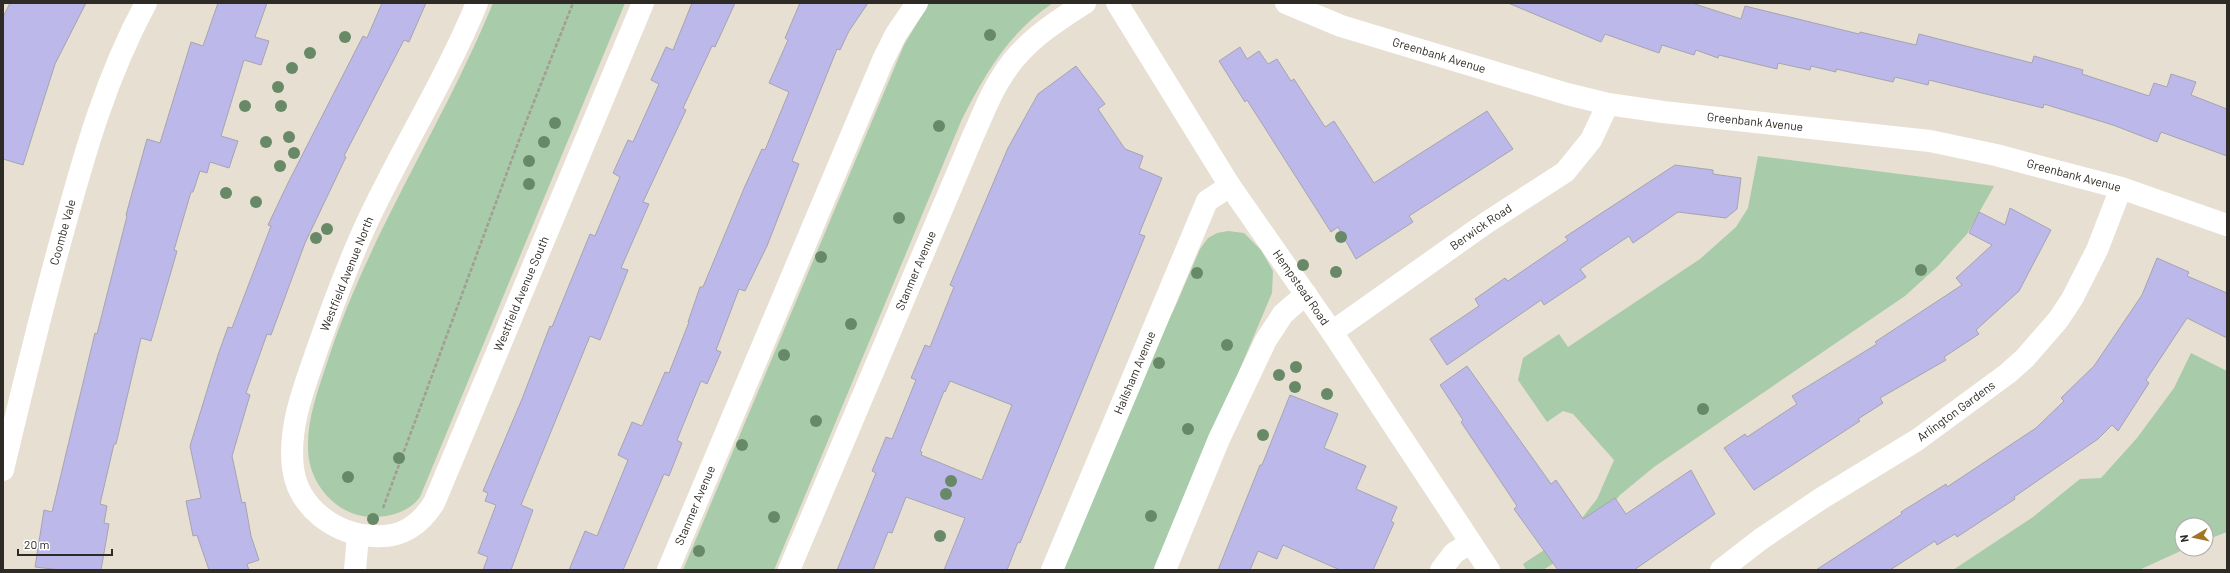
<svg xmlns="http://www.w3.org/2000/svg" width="2230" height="573" viewBox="0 0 2230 573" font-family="Barlow,sans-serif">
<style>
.green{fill:#a8cbaa}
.building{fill:#bdb8ea;stroke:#a5a4b2;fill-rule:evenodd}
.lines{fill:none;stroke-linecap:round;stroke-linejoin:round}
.path{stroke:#a39d92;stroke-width:2.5;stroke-dasharray:4 2;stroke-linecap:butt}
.street{stroke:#fff;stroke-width:22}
.tree{fill:#688968}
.labels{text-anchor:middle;stroke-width:3.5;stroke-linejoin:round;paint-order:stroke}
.street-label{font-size:12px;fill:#2e2b26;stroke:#fff}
</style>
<rect width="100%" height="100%" fill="#e7dfd1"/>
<path class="green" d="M493 3H625L420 497C409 512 390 517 372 517 336 516 308 483 308 448 307 420 318 390 327 363 367 237 443 125 493 3Z
M929 3H1053C1010 31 985 74 962 119L774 570H683L904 45Z
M1758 156 1994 186 1967 234 1938 266 1905 296 1654 467 1620 495 1582 538 1554 563 1543 570H1526L1523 564 1570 533 1597 499 1614 460 1573 414 1563 411 1547 422 1518 380 1523 358 1559 334 1568 347 1700 259 1736 227 1748 208Z
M1228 231 1244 233 1261 250 1273 271 1272 293 1155 570H1062L1139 381 1176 305 1200 249 1208 238 1217 233Z
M2191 353 2227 371V532L2206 540V525H2182V549H2185L2139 570H1953L2033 517 2080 479 2101 478 2137 438 2174 388Z"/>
<path class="building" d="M10 3H86L55 64 23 165 3 159V17Z
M218 3H267L255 37 269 41 261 65 244 60 221 136 238 141 229 168 210 162 207 173 200 171 193 192H191L174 250 177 251 151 341 141 338 116 444H114L100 504 107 506 104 523 109 524 101 570H61L35 567 44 510 52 512 95 333 97 334 127 216 126 215 147 139 160 143 191 42 203 46Z
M382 3H426L409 42 404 40 344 156 346 157 305 243 271 335 267 334 246 393 250 395 232 456 242 503 245 502 251 536 259 560 247 564 249 570H209L197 535 193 536 186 501 201 498 190 446 218 355 228 327 232 328 271 226 268 225 288 183 363 36 367 38Z
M692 3H735L715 47 712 46 683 108 686 110 643 202 649 204 621 268 628 270 600 340 590 336 521 505 533 510 511 570H483L488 557 478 553 496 505 485 501 488 493 483 491 522 399 550 326 552 327 590 234 595 236 620 177 613 173 628 140 633 142 659 84 651 80 666 47 673 50Z
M800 3H868L849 31 840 50 837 49 792 161 799 164 767 246 745 291 739 289 716 350 721 352 707 384 701 381 677 440 682 443 669 476 664 474 623 570H569L585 531 597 536 628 460 618 455 632 422 642 426 665 372 669 373 689 322H688L700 287H703L745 186 762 149 765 150 789 92 769 83 788 40 785 38Z
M1508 3H1692L1741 19 1745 6 1859 34 1860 32 1916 45 1919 34 2032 63 2034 56 2083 70 2082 74 2149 96 2154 83 2167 87 2171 74 2196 82 2191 95 2227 109V156L2161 132 2157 142 2113 125 2044 104 2043 108 1929 80 1928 85 1895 77 1893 82 1836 69V72L1811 66 1810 70 1778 63 1777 69 1719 55 1718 58 1696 50 1694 55 1662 45 1659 53 1605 34 1601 42Z
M1240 47 1247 59 1259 51 1268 64 1277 59 1291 81 1294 79 1325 127 1334 121 1374 183 1487 111 1513 149 1409 216 1413 222 1356 259 1338 227 1331 232 1247 100 1245 102 1219 61Z
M1076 66 1105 104 1098 109 1125 149 1143 156 1139 168 1162 178 1139 234 1145 236 1020 543 1018 542 1007 570H944L965 518 906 497 892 533 888 532 873 570H837L876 473 872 471 886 437 892 439 916 380 911 378 925 345 930 347 954 287 950 285 1008 148 1038 94ZM950 381 1012 405 982 480 921 455 922 452 920 451 944 391 945 392Z
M1675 165 1713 170V174L1741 178 1737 209 1726 218 1678 212 1633 243 1629 236 1580 269 1586 277 1544 305 1541 300 1447 365 1430 339 1479 306 1475 299 1505 278 1508 281 1568 240 1565 237Z
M2010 208 2051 230 2019 291 1976 330 1979 334 1944 357 1946 360 1880 398 1883 403 1858 419 1860 421 1754 490 1724 448 1745 434 1747 437 1797 404 1792 396 1877 344 1875 342 1962 285 1956 278 1992 245 1969 233 1979 212 2005 225Z
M2157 258 2189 272 2187 276 2227 293V338L2187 318 2146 380 2149 383 2118 431 2112 425 2098 439 2014 497 2015 499 1957 537 1955 534 1937 545 1935 541 1890 570H1816L1902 514 1901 512 1946 484 1947 487 2036 428 2064 401 2061 398 2094 366 2142 295Z
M1467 366 1551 484 1556 480 1583 519 1615 498 1626 514 1691 470 1715 514 1634 570H1558L1514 509 1517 506 1461 422 1463 420 1440 385Z
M1290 395 1338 414 1324 448 1366 466 1356 489 1397 507 1391 521 1394 523 1373 570H1340L1283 545 1277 559 1258 551 1250 570H1218L1260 465H1262Z"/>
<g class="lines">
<path class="path" d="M383 508 522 132 573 3"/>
<g class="street">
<path id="s1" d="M477 3C447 76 405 143 371 214 350 258 333 304 317 350 304 388 288 427 293 468 298 508 336 535 374 536 402 538 420 525 434 503L643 3"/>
<path id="s2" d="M1117 3 1230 186 1332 332 1489 570"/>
<path id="s3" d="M1286 3 1341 26 1567 94 1608 104 1663 112 1930 141 1996 155 2121 188 2227 225"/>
<path id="s4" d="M1332 332 1486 223 1565 172 1591 140 1608 104"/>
<path id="s5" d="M3 470C22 390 41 311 63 232 85 152 106 77 146 3"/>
<path d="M355 570 358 535"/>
<path id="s6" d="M668 570 883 60 896 34 917 3"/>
<path id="s7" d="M789 570 973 136C982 117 989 96 1001 78 1021 44 1052 24 1085 3"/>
<path id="s8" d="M1052 570 1207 201 1230 186"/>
<path d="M1165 570 1219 439 1266 340 1283 314 1306 294"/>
<path d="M1441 570 1454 553 1470 543"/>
<path id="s9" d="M1721 570 1761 539 1822 498 1917 440 2007 374 2025 358 2058 320 2072 299 2097 250 2121 188"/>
</g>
</g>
<g class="tree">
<circle cx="990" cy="35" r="6"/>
<circle cx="345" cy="37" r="6"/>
<circle cx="310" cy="53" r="6"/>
<circle cx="292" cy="68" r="6"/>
<circle cx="278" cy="87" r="6"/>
<circle cx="245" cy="106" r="6"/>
<circle cx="281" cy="106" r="6"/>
<circle cx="555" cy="123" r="6"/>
<circle cx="939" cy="126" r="6"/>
<circle cx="289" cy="137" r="6"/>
<circle cx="266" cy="142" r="6"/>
<circle cx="544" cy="142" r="6"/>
<circle cx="294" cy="153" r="6"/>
<circle cx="529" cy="161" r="6"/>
<circle cx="280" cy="166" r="6"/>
<circle cx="529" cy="184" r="6"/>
<circle cx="226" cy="193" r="6"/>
<circle cx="256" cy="202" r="6"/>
<circle cx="899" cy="218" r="6"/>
<circle cx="327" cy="229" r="6"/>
<circle cx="1341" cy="237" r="6"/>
<circle cx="316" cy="238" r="6"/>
<circle cx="821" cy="257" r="6"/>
<circle cx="1303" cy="265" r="6"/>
<circle cx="1921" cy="270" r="6"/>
<circle cx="1336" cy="272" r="6"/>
<circle cx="1197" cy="273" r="6"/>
<circle cx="851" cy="324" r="6"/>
<circle cx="1227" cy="345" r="6"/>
<circle cx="784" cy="355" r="6"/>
<circle cx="1159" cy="363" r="6"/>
<circle cx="1296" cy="367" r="6"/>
<circle cx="1279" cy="375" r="6"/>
<circle cx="1295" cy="387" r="6"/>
<circle cx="1327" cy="394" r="6"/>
<circle cx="1703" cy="409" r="6"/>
<circle cx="816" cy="421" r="6"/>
<circle cx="1188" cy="429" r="6"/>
<circle cx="1263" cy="435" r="6"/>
<circle cx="742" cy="445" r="6"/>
<circle cx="399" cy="458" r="6"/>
<circle cx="348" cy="477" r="6"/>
<circle cx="951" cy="481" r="6"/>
<circle cx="946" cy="494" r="6"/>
<circle cx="1151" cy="516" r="6"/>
<circle cx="774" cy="517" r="6"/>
<circle cx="373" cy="519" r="6"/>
<circle cx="940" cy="536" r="6"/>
<circle cx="699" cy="551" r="6"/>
</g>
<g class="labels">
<g class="street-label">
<text dy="4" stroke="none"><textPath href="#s3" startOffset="162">Greenbank Avenue</textPath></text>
<text dy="4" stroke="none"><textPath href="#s3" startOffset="486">Greenbank Avenue</textPath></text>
<text dy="4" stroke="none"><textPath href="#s3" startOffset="810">Greenbank Avenue</textPath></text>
<text dy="4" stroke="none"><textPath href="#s4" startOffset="182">Berwick Road</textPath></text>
<text dy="4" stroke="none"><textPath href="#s5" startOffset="245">Coombe Vale</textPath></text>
<text dy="4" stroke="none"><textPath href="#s7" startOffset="325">Stanmer Avenue</textPath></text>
<text transform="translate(347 274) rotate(-68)" y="4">Westfield Avenue North</text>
<text dy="4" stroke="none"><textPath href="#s2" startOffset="339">Hempstead Road</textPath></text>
<text dy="4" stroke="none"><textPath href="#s1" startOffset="918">Westfield Avenue South</textPath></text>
<text dy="4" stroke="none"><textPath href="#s8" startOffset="214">Hailsham Avenue</textPath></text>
<text dy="4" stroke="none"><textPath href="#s9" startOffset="284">Arlington Gardens</textPath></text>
<text dy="4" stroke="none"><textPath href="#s6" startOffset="70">Stanmer Avenue</textPath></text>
</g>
</g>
<rect width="2230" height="573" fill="none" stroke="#2e2b26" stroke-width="8"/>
<g transform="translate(2194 537) rotate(261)"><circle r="19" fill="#ffffff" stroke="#abaaa8"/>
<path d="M0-3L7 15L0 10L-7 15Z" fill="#a17526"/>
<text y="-6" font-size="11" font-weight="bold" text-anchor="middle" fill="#2e2b26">N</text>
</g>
<path d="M18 549v6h94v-6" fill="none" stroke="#2e2b26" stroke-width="2"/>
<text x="24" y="549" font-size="12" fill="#2e2b26" stroke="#ffffff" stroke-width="3" paint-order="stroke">20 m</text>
</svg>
